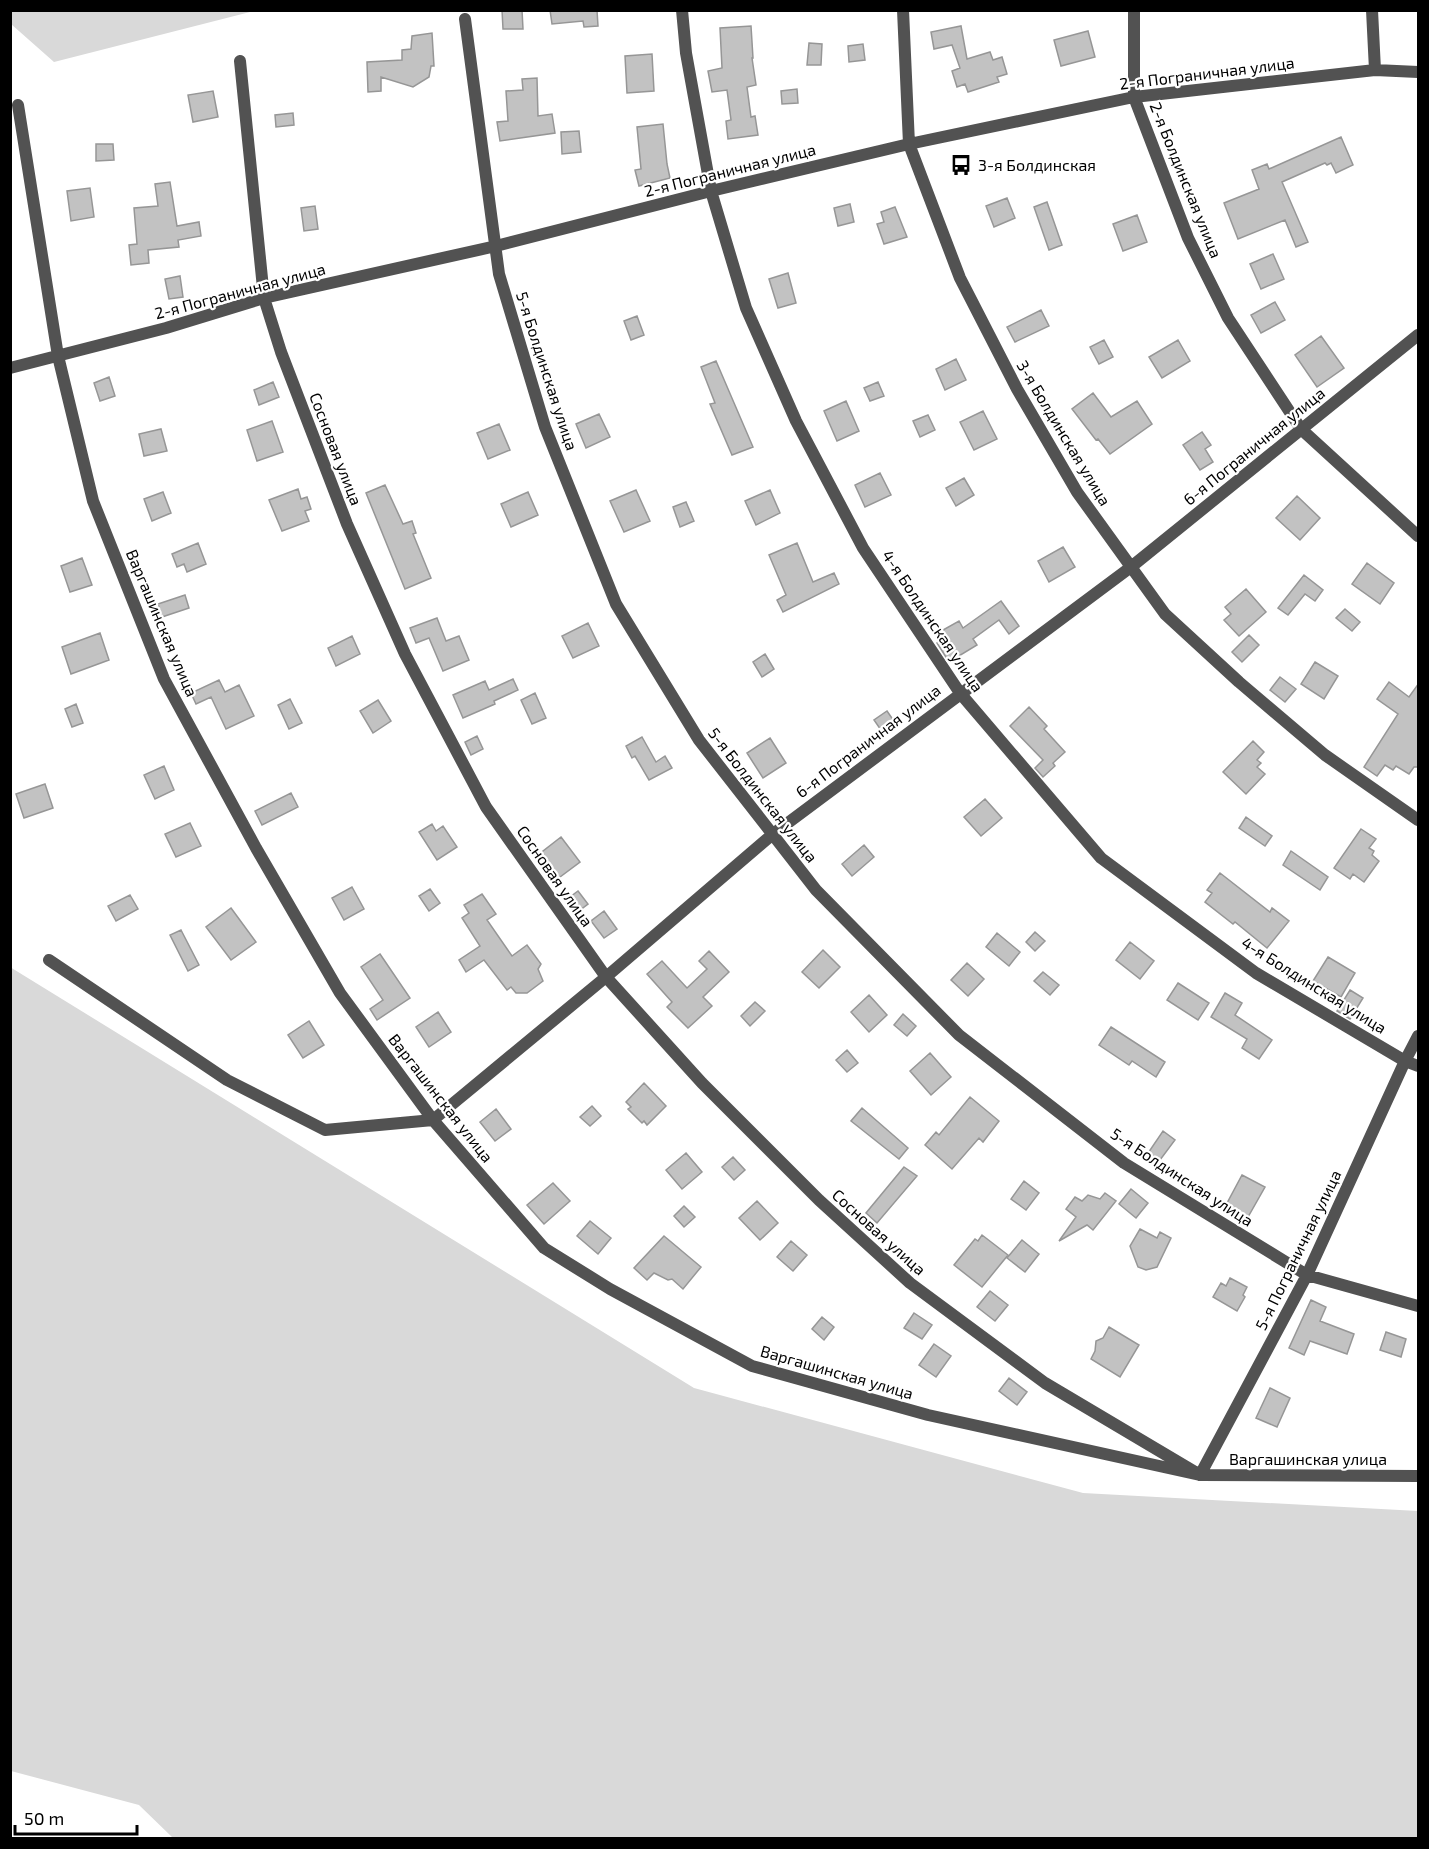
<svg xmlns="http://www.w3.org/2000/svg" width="1429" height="1849" viewBox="0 0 1429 1849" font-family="'Exo 2',sans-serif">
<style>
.green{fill:#d9d9d9}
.building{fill:#c2c2c2;stroke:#969696;stroke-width:1.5}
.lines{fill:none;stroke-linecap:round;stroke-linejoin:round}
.minor{stroke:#525252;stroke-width:12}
.labels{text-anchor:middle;stroke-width:4.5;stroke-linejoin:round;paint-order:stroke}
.street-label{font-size:16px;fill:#000;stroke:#fff}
.poi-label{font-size:16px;fill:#000;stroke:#fff;text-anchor:start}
</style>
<rect width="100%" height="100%" fill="#fff"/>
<path class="green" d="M11 10H254V11L54 62 11 24Z
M10 967 694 1388 1083 1493 1418 1511V1838H173L139 1805 11 1771Z"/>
<path class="building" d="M502 10H522L523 29H503Z
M550 10H597L598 26 584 27 583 21 552 24Z
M751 26 753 58H752L756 85 747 87 751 117 755 116 758 135 728 139 726 121 731 120 727 90 712 92 708 71 722 68 720 28Z
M961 26 967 59 990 52 993 60 1002 57 1007 74 997 77 999 82 968 92 965 84 957 87 952 71 960 68 952 45 934 49 931 32Z
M1088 31 1095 57 1061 66 1054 40Z
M432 33 434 66H431L429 77 413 87 381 77V91L368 92 367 62 402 60V50L411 49 412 36Z
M809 43 822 44 821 65H807Z
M863 44 865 60 849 62 848 46Z
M652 54 654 91 627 93 625 56Z
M537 78 538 116 552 114 555 133 500 141 497 122 508 121 506 91 523 90 522 79Z
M797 89 798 103 782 104 781 91Z
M213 91 218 117 193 122 188 95Z
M293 113 294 125 276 127 275 115Z
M663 124 667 164 670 178 639 186 635 170 641 169 637 127Z
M579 131 581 152 562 154 561 132Z
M1341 137 1353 165 1336 173 1331 163 1327 165 1325 163 1282 182 1308 242 1296 247 1285 220 1238 239 1224 203 1259 189 1252 170 1267 164 1269 169Z
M96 144H113L114 160 96 161Z
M170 182 177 226 199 222 201 236 178 240 179 247 148 250 149 263 131 265 129 245 137 244 134 208 158 206 155 184Z
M90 188 94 217 71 221 67 191Z
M1007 198 1015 218 994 227 986 206Z
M1047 202 1062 245 1049 250 1034 207Z
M850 204 854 222 838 226 834 208Z
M315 206 318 229 304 231 301 208Z
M895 207 907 237 884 244 877 224 884 222 881 212Z
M1137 215 1147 242 1123 251 1113 224Z
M1273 254 1284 279 1261 289 1250 264Z
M788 273 796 303 778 308 769 279Z
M180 276 183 297 169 299 165 279Z
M1275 302 1285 320 1261 333 1251 315Z
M1041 310 1049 326 1015 342 1007 327Z
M637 316 644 335 631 340 624 321Z
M1321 336 1344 368 1317 387 1295 355Z
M1104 340 1113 357 1099 364 1090 347Z
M1178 340 1190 361 1162 378 1149 357Z
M956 359 966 380 945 390 936 369Z
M716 361 753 447 732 455 710 404 715 403 701 367Z
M109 377 115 396 100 401 94 383Z
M273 382 279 397 259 405 254 390Z
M878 382 884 396 870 401 864 388Z
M1093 393 1111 417 1137 401 1152 424 1110 454 1098 439 1096 440 1072 409Z
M846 401 859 431 837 441 824 411Z
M983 411 997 439 974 450 960 422Z
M599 414 610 437 586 448 576 424Z
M928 415 935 430 920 437 913 421Z
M272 421 283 452 257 461 247 430Z
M499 424 510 450 488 459 477 433Z
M161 429 167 451 144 456 139 434Z
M1202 432 1211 445 1205 449 1213 462 1200 470 1183 445Z
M880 473 891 495 865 507 855 485Z
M964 478 974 495 956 506 946 488Z
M385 485 403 524 412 521 416 533 413 534 431 578 405 589 366 493Z
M298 489 301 499 307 497 311 509 305 511 309 521 282 531 269 500Z
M636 490 650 521 624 532 610 501Z
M770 490 780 513 756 525 745 501Z
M163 492 171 513 152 521 144 499Z
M528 492 538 515 511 527 501 504Z
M1297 496 1320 518 1300 540 1276 518Z
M686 502 694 521 680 527 673 507Z
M198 543 206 564 187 572 184 564 177 567 172 554Z
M797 543 813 582 834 573 839 584 783 612 777 600 786 595 769 555Z
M1063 547 1075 567 1049 582 1038 561Z
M82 558 92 585 70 592 61 566Z
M1367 563 1394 583 1380 604 1352 584Z
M1304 575 1323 590 1315 601 1305 594 1288 615 1278 608Z
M1246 589 1266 612 1239 636 1224 620 1231 614 1225 607Z
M185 595 189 608 162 617 158 604Z
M1001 601 1019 626 1009 634 999 620 973 639 977 645 949 662 937 643 947 636 943 630 959 621 963 628Z
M1345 609 1360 622 1352 631 1336 618Z
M437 618 446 641 459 636 469 660 443 671 429 638 416 643 410 628Z
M588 623 599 646 573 658 562 636Z
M100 633 109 660 71 674 62 647Z
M1249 635 1259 645 1242 662 1232 652Z
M352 636 360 654 336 666 328 648Z
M765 654 774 669 762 677 753 662Z
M1315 662 1338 676 1324 699 1301 684Z
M1280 677 1296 689 1285 702 1270 690Z
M513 679 518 690 494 701 495 704 463 718 453 695 485 681 489 690Z
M219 680 225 692 239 685 254 716 226 729 211 697 196 704 191 693Z
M1389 682 1409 697 1419 683V767H1414L1409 774 1396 766 1393 770 1385 765 1377 776 1364 767 1398 714 1377 699Z
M535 693 546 718 532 724 521 700Z
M290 699 302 723 289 729 278 705Z
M378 700 391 721 373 733 360 711Z
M76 704 83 723 72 727 65 709Z
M1029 707 1047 726 1044 729 1065 752 1053 763 1055 766 1043 777 1035 768 1043 760 1010 726Z
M887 711 896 724 883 733 874 720Z
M477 736 483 749 471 755 465 742Z
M642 737 656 762 665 756 672 768 649 780 635 756 632 758 626 746Z
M770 738 786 763 763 778 747 753Z
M1253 741 1264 752 1257 760 1261 763 1257 767 1265 774 1246 794 1223 772Z
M164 766 174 790 155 799 144 775Z
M45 784 53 808 24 818 16 794Z
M291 793 298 807 262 825 255 811Z
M985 799 1002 818 981 836 964 817Z
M1246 817 1272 836 1265 846 1239 828Z
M190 823 201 846 176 857 165 834Z
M432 824 436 831 443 826 457 847 437 860 419 832Z
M1361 829 1376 839 1369 848 1374 851 1372 855 1379 861 1364 882 1353 874 1350 879 1334 868Z
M561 837 580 862 556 880 538 855Z
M864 845 874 857 852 876 842 864Z
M1291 851 1328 877 1320 890 1283 865Z
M1220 873 1270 912 1272 908 1289 921 1267 948 1235 922 1233 924 1205 902 1212 893 1207 890Z
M352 887 364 909 344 920 332 898Z
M430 889 440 903 429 911 419 896Z
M578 891 588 904 575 914 566 900Z
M482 894 496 914 487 920 512 956 527 945 541 964 538 969 543 981 527 993H516L511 987 507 990 484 960 466 972 459 960 480 946 462 918 469 913 464 905Z
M130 895 138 909 116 921 108 906Z
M231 908 256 942 231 960 206 927Z
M604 911 617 929 604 938 591 921Z
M181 930 199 965 188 971 170 935Z
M1035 932 1045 941 1035 951 1026 942Z
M997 933 1020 952 1009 966 986 947Z
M1130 942 1154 961 1140 979 1116 960Z
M823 950 840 967 819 988 802 972Z
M709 951 729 972 703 997 712 1006 688 1028 667 1007 672 1002 647 974 662 961 687 988 707 969 699 961Z
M380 954 410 998 377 1020 370 1009 383 1000 361 967Z
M1328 957 1355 973 1341 997 1313 981Z
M967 963 984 979 968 996 951 980Z
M1043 972 1059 985 1050 995 1034 981Z
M1178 983 1209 1003 1198 1020 1167 1000Z
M1350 990 1363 998 1350 1019 1337 1011Z
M1225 993 1242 1003 1235 1015 1272 1040 1259 1059 1242 1048 1247 1039 1211 1017Z
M869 995 887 1015 869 1032 851 1012Z
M755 1002 765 1011 750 1026 741 1016Z
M438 1012 451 1032 429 1047 416 1027Z
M903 1014 916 1026 907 1036 894 1025Z
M309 1021 324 1045 303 1058 288 1035Z
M1111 1027 1165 1062 1156 1077 1132 1061 1129 1065 1099 1045Z
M847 1050 858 1063 847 1072 836 1060Z
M930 1053 951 1077 931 1095 910 1071Z
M644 1083 666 1106 647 1125 644 1121 642 1123 628 1109 631 1107 626 1102Z
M970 1097 999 1121 983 1142 979 1138 952 1169 925 1145 936 1132 939 1135Z
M592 1106 601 1116 590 1126 580 1117Z
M862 1108 908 1148 899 1159 851 1121Z
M496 1109 511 1129 495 1141 480 1122Z
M1163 1131 1175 1140 1157 1164 1146 1156Z
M686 1153 702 1172 682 1189 666 1170Z
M733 1157 745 1170 734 1180 722 1167Z
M904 1167 917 1176 877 1223 866 1213Z
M1242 1175 1265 1187 1248 1217 1226 1205Z
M1024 1181 1039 1193 1026 1210 1011 1199Z
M553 1183 570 1201 544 1224 527 1205Z
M1131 1189 1148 1203 1136 1218 1119 1204Z
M1105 1193 1116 1201 1093 1230 1087 1225 1059 1241 1076 1217 1066 1209 1075 1197 1082 1201 1088 1195 1100 1199Z
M757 1201 778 1223 760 1240 739 1218Z
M684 1206 695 1217 684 1227 674 1216Z
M590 1221 611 1238 598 1254 577 1236Z
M1140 1229 1157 1238 1160 1232 1171 1238 1157 1267 1146 1270 1138 1267 1130 1246Z
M982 1235 1008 1255 982 1287 954 1265 975 1239 978 1241Z
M664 1236 701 1267 683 1289 672 1279 668 1280 654 1273 647 1280 634 1268Z
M1022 1240 1039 1254 1025 1272 1007 1258Z
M791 1241 807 1255 793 1271 777 1257Z
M1230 1278 1247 1287 1243 1295 1245 1297 1237 1311 1213 1297 1221 1283 1226 1286Z
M990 1291 1008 1305 995 1321 977 1307Z
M1311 1300 1326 1307 1320 1321 1354 1334 1347 1354 1310 1341 1304 1355 1289 1348Z
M914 1313 932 1325 922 1339 904 1328Z
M822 1317 834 1327 824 1340 812 1329Z
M1109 1327 1139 1345 1120 1377 1091 1359 1095 1351 1096 1341 1103 1338Z
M1386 1332 1406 1339 1401 1357 1380 1350Z
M934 1344 951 1356 936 1377 919 1365Z
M1009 1378 1027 1392 1017 1405 999 1391Z
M1270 1388 1290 1398 1277 1427 1256 1418Z"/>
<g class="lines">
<path class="minor" d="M682 10 686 53 711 191 746 308 796 421 863 548 960 693 1101 858 1256 973 1405 1061 1418 1066
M903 10 909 144 960 278 1017 389 1077 492 1165 614 1239 682 1325 755 1418 820
M1134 10V97L1188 238 1228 318 1301 429 1418 536
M1372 10 1375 70
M465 19 499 274 545 427 616 604 699 740 816 890 959 1035 1124 1163 1307 1275 1418 1306
M240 61 264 298 281 352 347 524 405 654 486 807 606 977 702 1083 819 1200 910 1283 1045 1383 1200 1475 1307 1275 1405 1061 1418 1036
M18 105 58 356 93 501 164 679 256 848 340 993 433 1120 544 1248 610 1289 752 1366 928 1415 1200 1475 1418 1476
M10 368 166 328 264 298 496 246 711 191 909 144 1134 97 1375 70 1418 72
M49 960 227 1080 325 1130 433 1120 606 977 773 834 1131 567 1418 335"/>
</g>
<defs>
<symbol id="bus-bare" viewBox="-9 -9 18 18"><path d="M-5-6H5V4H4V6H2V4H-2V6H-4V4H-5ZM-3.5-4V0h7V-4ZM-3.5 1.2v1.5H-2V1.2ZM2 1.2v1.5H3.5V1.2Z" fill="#000" stroke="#fff" stroke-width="2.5" paint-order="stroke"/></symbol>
</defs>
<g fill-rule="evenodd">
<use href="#bus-bare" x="946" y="150" width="30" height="30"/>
</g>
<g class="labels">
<g class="street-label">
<text transform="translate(1207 73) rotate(-7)" y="6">2-я Пограничная улица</text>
<text transform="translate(730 170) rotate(-14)" y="6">2-я Пограничная улица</text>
<text transform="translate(1186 180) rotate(68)" y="6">2-я Болдинская улица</text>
<text transform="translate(240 291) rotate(-15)" y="6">2-я Пограничная улица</text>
<text transform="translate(547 371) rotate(72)" y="6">5-я Болдинская улица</text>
<text transform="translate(1064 433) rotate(59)" y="6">3-я Болдинская улица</text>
<text transform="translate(1254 446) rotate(-39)" y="6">6-я Пограничная улица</text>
<text transform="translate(336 449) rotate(69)" y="6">Сосновая улица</text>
<text transform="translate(933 621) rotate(56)" y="6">4-я Болдинская улица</text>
<text transform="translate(162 623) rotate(67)" y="6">Варгашинская улица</text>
<text transform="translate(868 741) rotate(-37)" y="6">6-я Пограничная улица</text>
<text transform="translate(763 795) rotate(52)" y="6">5-я Болдинская улица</text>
<text transform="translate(555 876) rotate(55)" y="6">Сосновая улица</text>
<text transform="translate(1314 985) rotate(32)" y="6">4-я Болдинская улица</text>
<text transform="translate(441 1098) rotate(52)" y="6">Варгашинская улица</text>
<text transform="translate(1182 1177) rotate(33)" y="6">5-я Болдинская улица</text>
<text transform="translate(879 1232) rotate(42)" y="6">Сосновая улица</text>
<text transform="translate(1298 1250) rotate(-64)" y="6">5-я Пограничная улица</text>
<text transform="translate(837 1372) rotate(16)" y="6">Варгашинская улица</text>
<text x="1308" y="1465">Варгашинская улица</text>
</g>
<g class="poi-label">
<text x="978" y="171">3-я Болдинская</text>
</g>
</g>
<rect width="1429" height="1849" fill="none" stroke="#000000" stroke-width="24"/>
<path d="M15 1825v9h122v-9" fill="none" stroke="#000000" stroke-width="3"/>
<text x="24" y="1825" font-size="18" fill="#000000" stroke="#ffffff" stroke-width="4.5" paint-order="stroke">50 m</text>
</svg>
